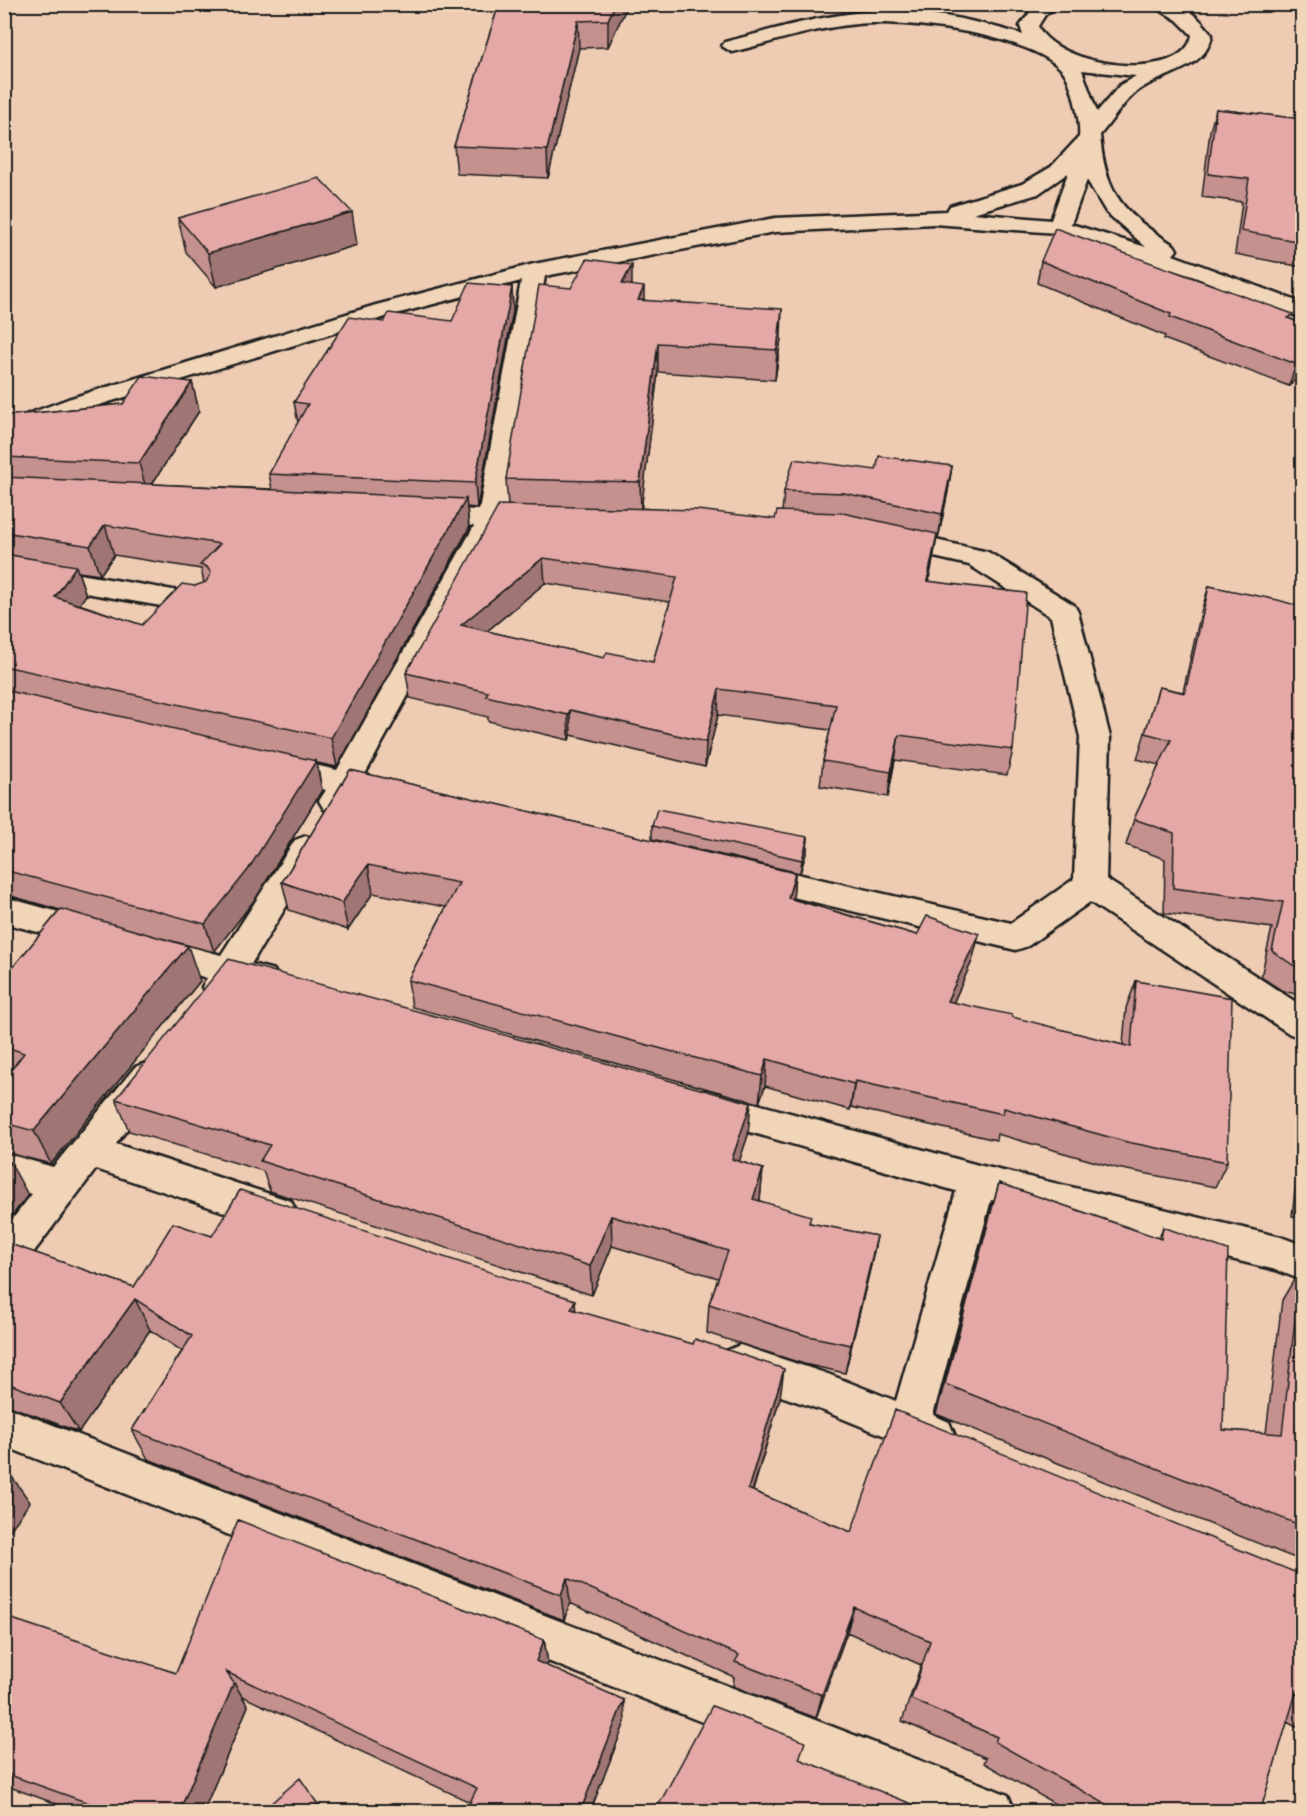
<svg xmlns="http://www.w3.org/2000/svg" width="1307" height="1816" viewBox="0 0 1307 1816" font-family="Caveat,sans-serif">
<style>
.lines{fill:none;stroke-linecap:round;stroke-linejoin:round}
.minor-casing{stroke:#1c1c1c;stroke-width:5}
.minor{fill:#f1d5b8;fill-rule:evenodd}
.wall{fill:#c4918f;stroke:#1c1c1c;stroke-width:1.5;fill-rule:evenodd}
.shaded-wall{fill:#a07674;stroke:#1c1c1c;stroke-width:1.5}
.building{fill:#e4a9a6;stroke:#1c1c1c;stroke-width:1.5;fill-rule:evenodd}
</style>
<rect width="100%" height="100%" fill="#eeccb4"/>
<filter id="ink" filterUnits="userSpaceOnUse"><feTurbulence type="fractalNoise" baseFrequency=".0167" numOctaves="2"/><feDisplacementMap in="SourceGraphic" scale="12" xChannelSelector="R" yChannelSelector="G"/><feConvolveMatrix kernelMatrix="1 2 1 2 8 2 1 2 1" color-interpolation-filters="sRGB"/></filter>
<g filter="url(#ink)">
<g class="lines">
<defs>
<path id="minor" d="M1036 4H1059L1045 15 1038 26C1055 67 1184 85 1192 35L1177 20 1150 4C1180 4 1194 9 1212 35 1205 73 1157 72 1133 95 1121 106 1111 122 1100 135 1105 195 1124 214 1174 245L1177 250 1173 255 1302 303V318L1192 276 1057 233 934 224 775 232 545 276 506 511 545 514 549 520 545 526 536 528 500 527 364 776 397 784 402 792 397 800 386 803 353 796 346 809 335 812 324 809 319 801 326 790 264 775 260 767 264 759 275 756 337 770 474 526 414 522 410 516 414 510 423 508 479 510 521 281 392 315 86 409 4 439V423L68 399 376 305 534 264 775 218 947 211 950 206 1022 184 1051 167 1079 137C1081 122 1072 82 1063 71 1032 34 903 19 857 24 815 28 773 42 732 52L722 46 725 42C768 31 811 18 855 13 909 6 971 19 1023 35L1020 26ZM1082 70 1136 76 1120 85 1097 112ZM1068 173 1051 220 973 213 1038 194ZM1087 180 1106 212 1146 247 1071 224Z
M892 530 988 552 1074 605 1078 612 1110 737 1106 879 1302 1006V1038L1290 1034 1090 902 1028 946 1016 950 738 884 733 875 738 866 749 863 1011 923 1074 879 1080 737 1051 617 969 565 882 545 878 539 882 533Z
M4 561 202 595 212 598 216 604 212 610 202 613 4 579Z
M306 836 317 840 322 848 251 964 274 970 279 980 274 990 262 994 237 987 231 997 219 1001 207 997 202 987 207 978 138 958 133 949 138 940 150 936 221 955 295 840Z
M4 897 106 925 111 934 106 943 94 947 4 923Z
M148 1062 161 1067 166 1077 116 1144 291 1201 297 1213 291 1225 278 1230 96 1169 18 1273 4 1278V1230L32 1194 4 1185V1153L53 1167 135 1067Z
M707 1090 978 1165 1281 1237 1302 1245V1280L1276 1270 991 1200 933 1415 949 1422 955 1436 949 1450 934 1456 824 1411 726 1377 720 1364 726 1351 740 1345 828 1374 896 1401 956 1191 694 1116 689 1105 694 1094Z
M4 1406 991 1788 1008 1795 1015 1812H930L4 1446Z"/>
</defs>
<use href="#minor" class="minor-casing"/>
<use href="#minor" class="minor"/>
</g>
<path class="wall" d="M499 4H628L608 47 579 48 548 178 457 174 454 146Z
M1216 109 1302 119V267L1235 254 1242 202 1202 197 1210 131Z
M178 218 357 245 216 287 186 252Z
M1041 261 1291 319 1302 324V372L1289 386 1164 339 1165 336 1037 283Z
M632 285 644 300 781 338 775 380 658 372 641 508 775 519 782 512 784 491 876 470 952 466 948 491 938 539 937 538 929 581 1013 750 1007 775 895 760 888 797 820 786 823 761 830 730 718 715 705 767 571 735 569 740 488 721V717L410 698 406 673 508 505 506 479 571 288ZM545 583 670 602 653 662 604 658 487 631Z
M512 287 513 311 477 508 467 507 469 528 337 767 317 763 322 790 256 898 214 952 161 938 200 981 51 1164 4 1152V1079L7 1076 4 1075V971L9 972 60 910 4 894V416L123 404 192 382 199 411 152 484 272 489 269 474 298 423 294 402 384 322 452 321ZM114 555 201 569 204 583 195 586 142 625 79 604 86 595 78 572 100 575Z
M1209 586 1302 607V996L1281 990 1261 977 1272 928 1164 913 1165 859 1126 845 1134 819 1159 765 1137 759 1159 687 1183 692 1201 612Z
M350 770 795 873 793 899 917 935 979 934 972 961 953 1003 1123 1045 1126 1008 1136 981 1227 1162 1215 1187 1117 1168 997 1134 996 1140 851 1107 850 1110 765 1086 759 1103 412 1007 408 980 446 907 373 893 348 930 289 910 282 882Z
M652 826 808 837 807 850 800 873 652 839Z
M116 1099 748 1135 739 1161 763 1169 760 1201 810 1223 877 1236 871 1265 845 1373 804 1364 707 1333 709 1304 718 1278 612 1246 592 1295 270 1191 263 1171 129 1131Z
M1302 1129V1219L1292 1216Z
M999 1183 1159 1238 1163 1227 1223 1430 1266 1433 1282 1300 1301 1268 1302 1269V1561L936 1414Z
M212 1236 575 1310 780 1398 753 1491 851 1532 1302 1575V1730L1287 1722 1260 1812H1069L984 1763 986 1758 902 1721 921 1665 847 1632 816 1718 733 1686 734 1677 570 1603 564 1620 148 1459 132 1430 182 1351 150 1330 79 1432 4 1404V1242L134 1287Z
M4 1620 10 1622 176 1673 544 1640 548 1663 547 1666 625 1722 590 1812H465L470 1802 242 1696 248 1706 203 1812H79L4 1785Z"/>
<path class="shaded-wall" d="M615 4H628L608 47V20Z
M578 21 579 48 548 178 547 150Z
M352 212 357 245 216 287 208 253Z
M632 265V294L622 284Z
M512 287 513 311 477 508 475 483Z
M644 287V316L638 300Z
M782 309 781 338 775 380 777 350Z
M658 343V372L641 512 640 482Z
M1302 357V372L1289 386 1296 364Z
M192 382 199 411 147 492 139 463Z
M952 466 948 491 938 539 942 514Z
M466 499 469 528 337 767 331 738Z
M105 525 114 555 100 575 90 546Z
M937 534 933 559 923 606 927 581Z
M543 558 545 583 463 651 461 625Z
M76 566 86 595 65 626 55 597Z
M719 689 718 715 705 767 706 742Z
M570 710 571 735 569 740 568 715Z
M899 735 895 760 888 797 891 772Z
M316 761 322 790 256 898 214 952 205 924Z
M808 837 807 850 800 873 802 860Z
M368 865 373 893 348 930 342 903Z
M795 873 793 900 788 898Z
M979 934 972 961 942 1028 947 1001Z
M188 946 200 981 51 1164 34 1131Z
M767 1059 765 1086 759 1103 762 1076Z
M855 1081 851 1107 850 1110 854 1084Z
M751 1103 748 1135 730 1190 732 1159Z
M10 1162 28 1195 4 1226V1169Z
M763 1169 760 1199 750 1229 753 1199Z
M611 1216 612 1246 592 1295 590 1266Z
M877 1236 871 1265 845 1373 851 1345Z
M135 1299 150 1330 79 1432 60 1403Z
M575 1300 577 1331 571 1309Z
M784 1369 780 1398 745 1516 748 1489Z
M7 1470 30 1502 4 1539V1473Z
M567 1578 570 1603 564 1620 561 1595Z
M854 1607 847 1632 816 1718 822 1695Z
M544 1640 548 1663 540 1684 536 1661Z
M234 1683 248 1706 203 1812H179Z
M624 1700 625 1722 590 1812H580Z"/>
<path class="building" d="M499 4H615L608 20 578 21 547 150 454 146Z
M1216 109 1302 119V242L1241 231 1249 179 1208 174Z
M319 178 352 212 208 253 178 218Z
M1055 228 1293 314 1288 318 1302 324V357L1296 364 1170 317 1171 314 1041 261Z
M587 259 632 265 622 284 644 287 638 300 782 309 777 350 658 343 640 482 506 479 539 285 571 288Z
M469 283 512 287 475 483 269 474 308 404 294 402 349 317 384 322 389 313 452 321Z
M142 376 192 382 139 463 4 457V416L123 404Z
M879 456 952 466 942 514 844 493 784 491 794 459 876 470Z
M4 477 466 499 331 738 4 666V554L76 566 55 597 142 625 182 584 195 586 206 582 211 573 207 567 200 565 220 544 105 525 90 546 4 532Z
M499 505 697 510 775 519 777 511 843 513 937 534 927 581 1026 593 1013 750 899 735 891 772 823 761 836 705 719 689 706 742 570 710 568 715 486 696 488 692 406 673ZM543 558 677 577 653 662 607 652 604 658 461 625Z
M1209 586 1278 600 1302 607V967L1293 965 1272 951 1283 902 1173 888 1174 833 1134 819 1171 740 1145 733 1159 687 1185 693Z
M4 690 316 761 248 870 205 924 4 870Z
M350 770 795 873 788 898 917 935 927 916 979 934 947 1001 1012 1015V1017L1131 1047 1136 981 1232 998 1227 1162 1127 1142 1004 1108 1003 1114 855 1081 854 1084 767 1059 762 1076 408 980 459 883 368 865 342 903 282 882Z
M657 809 808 837 802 860 652 826Z
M61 909 188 946 34 1131 4 1123V1079L24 1053 4 1046V971L9 972Z
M228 959 751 1103 732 1159 763 1169 753 1199 811 1216 809 1223 877 1236 851 1345 808 1336 709 1304 728 1251 611 1216 590 1266 260 1161 270 1145 116 1099Z
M4 1160 10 1162 4 1169Z
M999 1183 1161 1239 1163 1227 1228 1250 1223 1430 1282 1434 1301 1268 1302 1269V1526L945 1384Z
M240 1190 575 1300 571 1309 693 1344 695 1339 784 1369 748 1489 851 1532 895 1410 1302 1575V1696L1296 1693 1260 1812H1120L995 1742 997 1737 911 1699 930 1641 854 1607 822 1695 735 1662 739 1655 567 1578 561 1595 132 1430 192 1336 135 1299 60 1403 4 1382V1242L134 1287 173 1223 212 1236Z
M238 1520 544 1640 536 1661 624 1700 580 1812H465L477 1788 226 1672 234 1683 179 1812H114L4 1773V1620L10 1622 12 1619 176 1673Z
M712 1706 805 1742 799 1759 932 1812H655Z
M300 1778 323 1812H261Z"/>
</g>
<rect width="1307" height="1816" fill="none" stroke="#f1d5b8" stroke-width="24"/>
<rect x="12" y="12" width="1283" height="1792" fill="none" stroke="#1c1c1c" stroke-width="2" filter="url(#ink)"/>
</svg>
